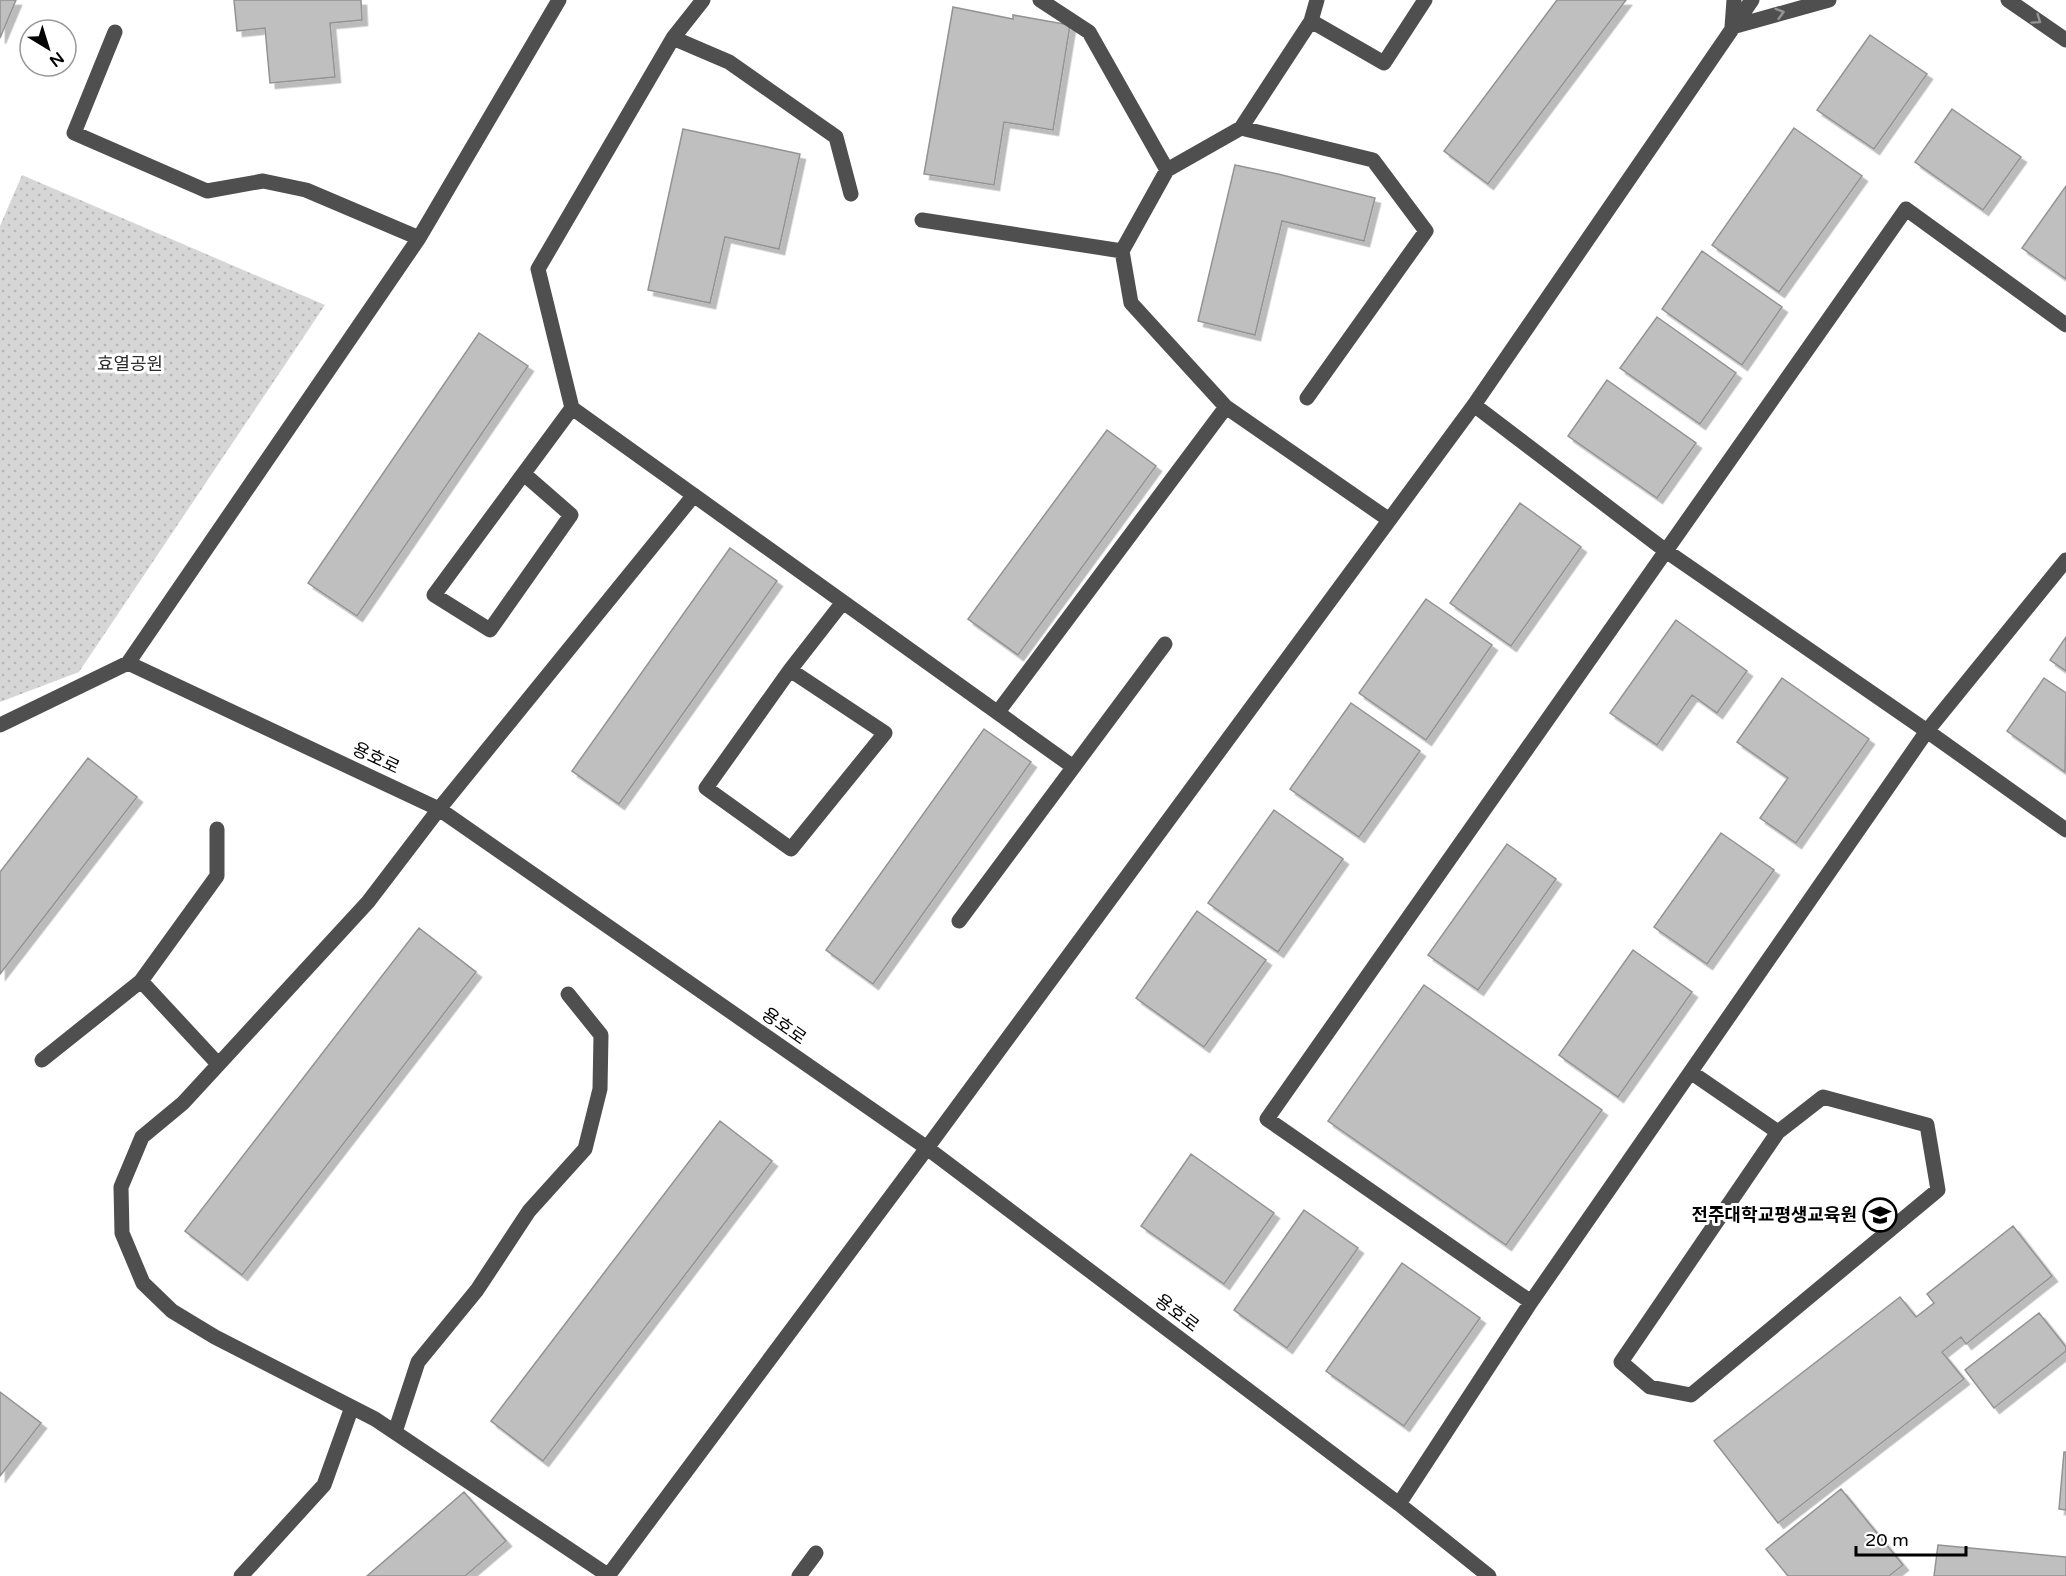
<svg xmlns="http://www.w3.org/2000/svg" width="2066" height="1576" viewBox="0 0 2066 1576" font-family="'Varela Round','Noto Sans KR',sans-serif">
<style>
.grass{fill:url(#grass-dots)}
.building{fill:#bfbfbf;stroke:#939393;stroke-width:1.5;filter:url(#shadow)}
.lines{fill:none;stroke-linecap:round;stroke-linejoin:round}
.minor{stroke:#4f4f4f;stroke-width:15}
.oneway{stroke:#959595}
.labels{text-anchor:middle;stroke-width:6;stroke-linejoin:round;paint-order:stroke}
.park-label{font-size:18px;fill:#2d2d2d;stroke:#fff}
.street-label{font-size:18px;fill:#000;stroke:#fff}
.poi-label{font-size:18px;font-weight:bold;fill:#000;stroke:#fff;text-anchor:end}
</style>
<defs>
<pattern id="grass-dots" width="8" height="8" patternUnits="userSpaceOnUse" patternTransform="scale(1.5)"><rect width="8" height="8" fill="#d6d6d6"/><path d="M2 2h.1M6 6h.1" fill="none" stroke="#b6b6b6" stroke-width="1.8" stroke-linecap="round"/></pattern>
<filter id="shadow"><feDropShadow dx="5.5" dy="5.5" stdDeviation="0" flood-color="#0004"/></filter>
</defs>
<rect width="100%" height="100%" fill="#fff"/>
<path class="grass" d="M22 175 325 305 79 672 0 702V226Z"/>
<path class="building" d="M0 0H16L0 38Z
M234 0H361L362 20 330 23 335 77 270 83 265 28 237 31Z
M1557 0H1626L1488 184 1444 151Z
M953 7 1013 19V15L1070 25 1053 130 1004 122 994 185 924 174Z
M1870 35 1927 74 1874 149 1817 110Z
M1952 109 2021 157 1983 210 1915 162Z
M1794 128 1862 176 1779 292 1712 245Z
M683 129 800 154 779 249 725 237 710 303 648 290Z
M1235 165 1278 174 1375 198 1364 241 1282 221 1255 335 1198 321Z
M2066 186V279L2022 248Z
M1702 251 1782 307 1742 365 1662 309Z
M1657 317 1736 373 1700 424 1620 368Z
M479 333 528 366 357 616 308 583Z
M1607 380 1696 443 1657 498 1568 436Z
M1107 430 1156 466 1018 655 968 619Z
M1520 503 1581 547 1511 646 1450 603Z
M730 548 777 581 619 804 572 771Z
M1426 599 1492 645 1426 740 1359 693Z
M1676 620 1747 671 1717 713 1692 695 1657 745 1610 713Z
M2066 637V671L2050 660Z
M1782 678 1869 739 1796 843 1760 818 1788 778 1737 742Z
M2044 678 2066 693 2065 772 2007 731Z
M1351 703 1420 751 1359 837 1290 789Z
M984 729 1031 762 873 984 826 950Z
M88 758 137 797 0 974V872Z
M1274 810 1343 859 1278 952 1208 903Z
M1721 833 1774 870 1707 964 1654 927Z
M1507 844 1556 879 1478 990 1428 955Z
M1197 911 1266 960 1204 1047 1136 998Z
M419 928 476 972 242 1275 185 1231Z
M1633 950 1692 992 1618 1097 1559 1055Z
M1424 985 1602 1110 1506 1245 1328 1121Z
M720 1121 772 1161 543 1461 491 1421Z
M1191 1154 1274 1213 1224 1284 1141 1226Z
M1304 1210 1358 1248 1287 1348 1234 1310Z
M2013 1226 2052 1276 1966 1344 1961 1337 1942 1352 1964 1379 1778 1523 1714 1441 1900 1297 1916 1317 1934 1303 1927 1294Z
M1402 1263 1480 1318 1404 1426 1326 1371Z
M2039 1313 2066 1347V1351L1994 1408 1965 1370Z
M0 1392 41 1423 0 1476Z
M2064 1452H2066V1510L2059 1509Z
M1841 1489 1903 1565 1889 1576H1788L1766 1549Z
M464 1492 506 1541 465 1576H367Z
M1938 1545 2066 1557V1576H1934Z"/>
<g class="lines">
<path class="minor" d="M703 0 673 38 538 269 572 408 1072 766
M1040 0 1089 32 1167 170 1122 251 1131 303 1226 407 1388 519
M2008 0 2066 40
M1311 21 1384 63 1425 0
M1732 27 1829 0
M1732 27 1734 0
M115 32 74 133 207 191 263 181 306 190 419 238
M673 38 729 62 836 137 851 194
M1241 128 1311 21 1317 0
M1167 170 1241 128 1373 160 1426 231 1307 398
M922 220 1122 251
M1474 405 1666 551 1927 731 2066 830
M524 474 571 515 490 630 434 595 572 408
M128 663 419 238 559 0
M790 670 885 733 791 849 706 788 790 670 843 602
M998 712 1226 407
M0 725 128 663 439 809 927 1148 1399 1504 1489 1576
M959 921 1165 644
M141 981 217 876V829
M42 1060 141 981 218 1064
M1692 1073 1778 1132 1823 1097 1927 1125 1938 1190 1691 1395 1650 1387 1621 1362 1778 1132
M1531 1302 1267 1119 1906 209 2066 325
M395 1432 418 1362 477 1290 529 1211 585 1149 600 1089 601 1035 568 994
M1399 1504 1531 1302 1927 731 2066 560
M241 1576 324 1485 352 1407
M608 1576 927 1148 1474 405 1752 0
M609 1576 375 1419 215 1337 172 1311 143 1283 122 1233 121 1187 142 1137 183 1103 368 902 439 809 694 495
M799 1576 816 1553"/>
</g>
<defs><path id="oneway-chevron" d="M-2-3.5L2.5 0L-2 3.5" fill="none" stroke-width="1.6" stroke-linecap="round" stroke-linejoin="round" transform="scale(1.5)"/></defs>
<g class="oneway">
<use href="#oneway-chevron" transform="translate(1780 13) rotate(-16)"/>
<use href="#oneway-chevron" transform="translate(2037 20) rotate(35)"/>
</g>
<defs>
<symbol id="university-ring" viewBox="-11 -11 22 22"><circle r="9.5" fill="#fff" stroke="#000" stroke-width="1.5"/><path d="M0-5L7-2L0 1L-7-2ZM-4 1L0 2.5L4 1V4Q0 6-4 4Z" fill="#000"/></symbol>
</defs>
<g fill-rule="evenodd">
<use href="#university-ring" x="1861" y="1196" width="38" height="38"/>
</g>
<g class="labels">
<g class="park-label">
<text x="130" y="370">효열공원</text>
</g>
<g class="street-label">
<text transform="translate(376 758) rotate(25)" y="6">용호로</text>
<text transform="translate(784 1026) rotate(35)" y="6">용호로</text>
<text transform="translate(1177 1313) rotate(37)" y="6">용호로</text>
</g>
<g class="poi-label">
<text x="1857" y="1221">전주대학교평생교육원</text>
</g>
</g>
<g transform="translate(48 48) rotate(142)"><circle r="28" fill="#ffffff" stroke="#999999" stroke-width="1.5"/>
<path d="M0-4.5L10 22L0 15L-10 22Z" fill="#000000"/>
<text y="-9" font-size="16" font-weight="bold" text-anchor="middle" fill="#000000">N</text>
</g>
<path d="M1856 1546v9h110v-9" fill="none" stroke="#000000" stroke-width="3"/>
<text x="1865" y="1546" font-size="18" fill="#000000" stroke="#ffffff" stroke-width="4.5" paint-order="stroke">20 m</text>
</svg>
